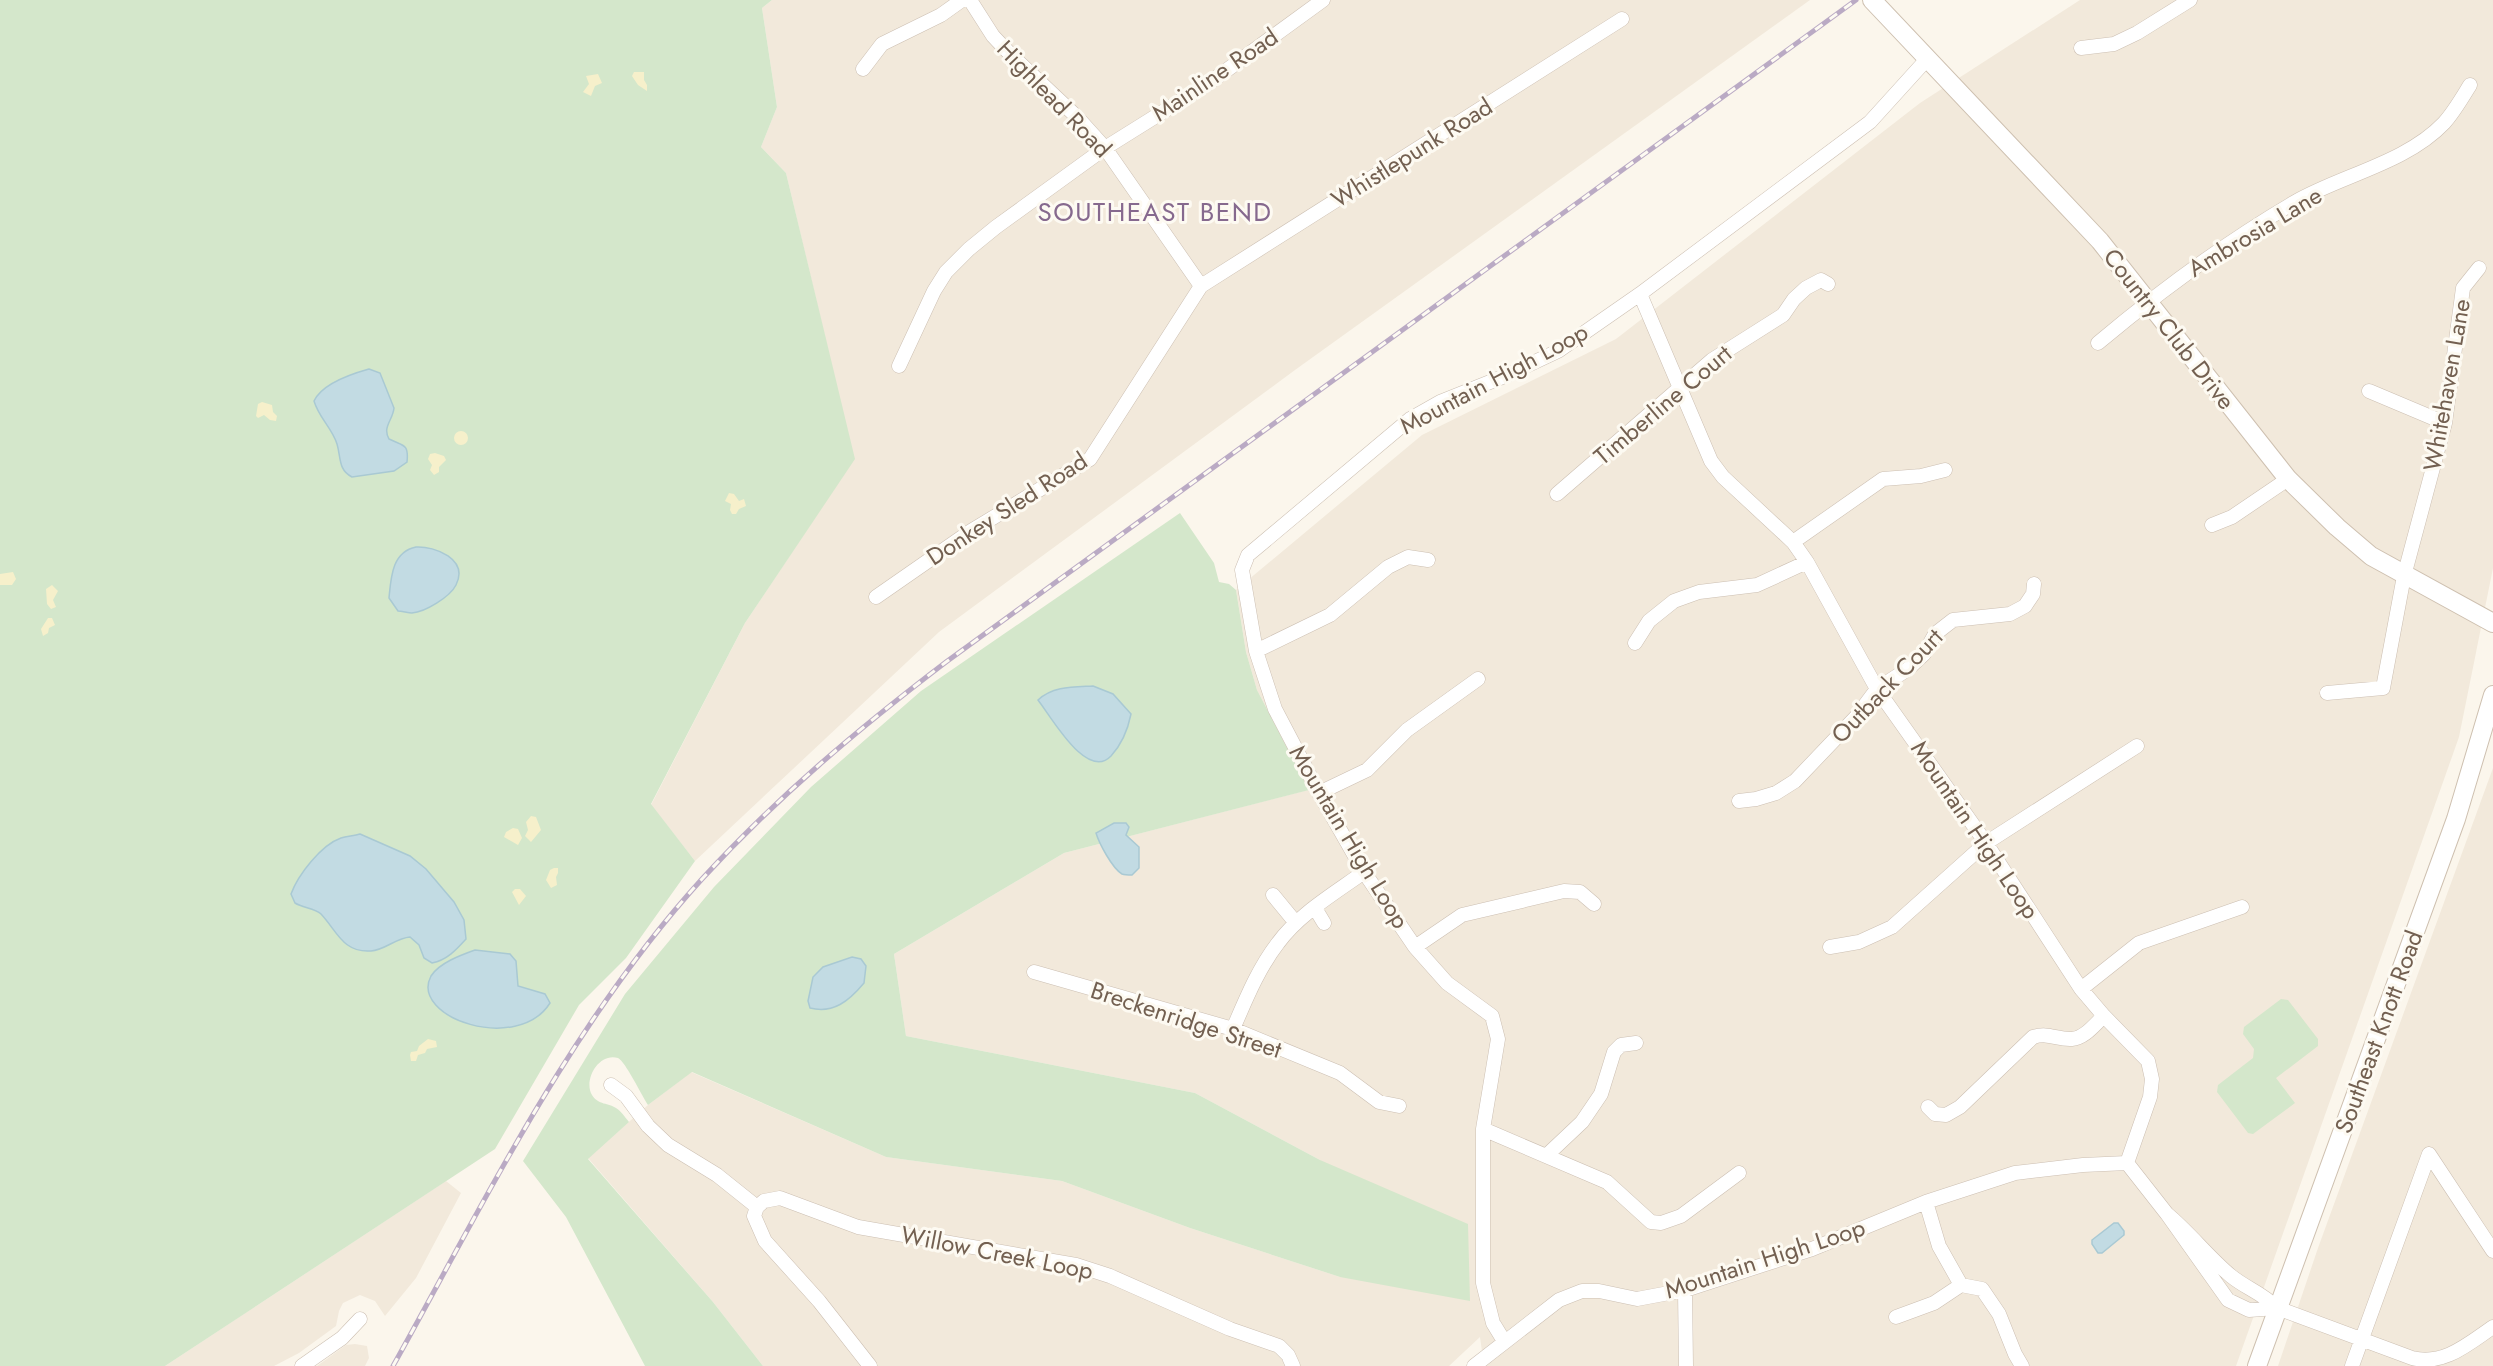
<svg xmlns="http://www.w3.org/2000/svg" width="2493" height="1366" viewBox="0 0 2493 1366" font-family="Jost,sans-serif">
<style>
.residential{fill:#f2e9db}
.green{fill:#d4e7cb}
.sand{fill:#f6f0cb}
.water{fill:#c2dbe3;stroke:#a9c9d3;stroke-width:1.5}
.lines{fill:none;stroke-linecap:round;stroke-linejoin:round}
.street-casing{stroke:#ccbfb2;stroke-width:15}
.secondary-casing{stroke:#cec0b0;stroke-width:20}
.street{stroke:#fff;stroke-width:14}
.secondary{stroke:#fff;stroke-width:18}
.rail-casing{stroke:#baaac4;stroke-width:5}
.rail{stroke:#fdfaf2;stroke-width:3;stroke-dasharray:9;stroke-linecap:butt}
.labels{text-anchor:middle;stroke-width:6;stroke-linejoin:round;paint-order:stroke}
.street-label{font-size:24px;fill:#736051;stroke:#fdfaf2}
.neighbourhood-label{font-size:26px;letter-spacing:1.5px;fill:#86698e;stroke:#fdfaf2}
</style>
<rect width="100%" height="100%" fill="#fbf6ec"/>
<path class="residential" d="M772 0H1810L1295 370 939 632 695 861 651 805 745 623 854 459 786 173 761 147 777 107 762 8Z
M2080 0H2493V568L2459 737 2236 1366H1484L1480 1337 1449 1366H763L713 1302 588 1158 648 1105 691 1072 886 1157 1062 1181 1190 1228 1340 1277 1320 1160 1195 1093 906 1036 894 954 1064 853 1308 790 1257 690 1246 652 1236 590 1422 435 1616 339 1920 103Z
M2493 768V1366H2278L2318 1248Z
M446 1181 461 1193 416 1278 385 1316 375 1301 360 1295 343 1303 339 1311 336 1326 299 1353 274 1366H165Z
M355 1344 367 1346 369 1358 365 1366H317L346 1345Z"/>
<path class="green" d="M0 0H772L762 8 777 107 761 147 786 173 855 459 745 623 651 804 695 861 626 958 579 1005 495 1149 165 1366H0Z
M1180 513 1214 563 1219 582 1229 584 1236 590 1246 652 1257 690 1309 790 1064 853 894 954 906 1036 1195 1093 1320 1160 1468 1224 1470 1301 1340 1277 1190 1228 1062 1181 886 1157 692 1072 648 1105C642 1096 625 1061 618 1058 599 1052 583 1080 592 1095 598 1105 609 1103 616 1108 621 1111 625 1117 629 1122L588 1159 713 1302 763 1366H645L566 1217 523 1161 625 994 714 887 811 787 921 691Z
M2281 999 2288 1000 2318 1039V1046L2276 1078 2295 1103 2253 1134 2248 1133 2217 1092 2218 1085 2253 1058 2254 1049 2243 1034 2244 1027Z"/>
<path class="sand" d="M634 72H644V80L647 85V91L638 85 632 76Z
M598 74 602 83 595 86 591 96 583 92 589 84 586 76Z
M262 402 272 405 273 412 277 416 276 421 270 420 264 415 258 418 256 416 258 404Z
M454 438a7 7 0 1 1 14 0a7 7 0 1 1-14 0Z
M435 453 444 456 446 460 439 467V472L434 475 430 470 432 465 428 459 430 454Z
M729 493 734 494 739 501 744 499 746 506 739 509 736 514H732L730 510 731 504 725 501Z
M13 572 16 579 12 585H0V574Z
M52 585 58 591 53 600 56 607 51 609 47 604 46 589Z
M48 618H52L55 625 49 628 48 633 43 636 41 629Z
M531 816 536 817 541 830 531 842 525 836 528 830 526 822Z
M513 828 518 829 522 838 518 845 504 837 506 832Z
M554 868H558V873L556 877 557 885 551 888 546 880 550 870Z
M515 889H520L526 896 519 905 512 892Z
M428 1039 436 1041 437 1047 427 1049 425 1053 418 1055 416 1061H411L410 1055 411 1052 417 1051 419 1046Z"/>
<path class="water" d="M369 369 380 373 394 408C393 420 382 427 389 439 403 446 409 443 407 462L394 471 352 477C338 470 341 457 337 444 332 428 319 418 314 401 322 384 351 374 369 369Z
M416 547C435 546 469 559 456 585 450 597 425 612 412 613 408 613 402 611 398 611L389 598C391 577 392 552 416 547Z
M1093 686 1113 694 1131 714C1128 729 1122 744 1111 756 1087 781 1052 718 1038 700 1053 686 1073 687 1093 686Z
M1114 823H1126L1129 827 1126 835 1139 847V868L1132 875C1128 875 1125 875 1122 874 1112 868 1099 843 1096 833Z
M360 834 410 856 426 869 454 902 464 920 466 939C456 950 447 960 432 963L424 958 419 945 410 937C396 938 385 950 371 951 343 953 337 931 321 914 315 908 303 908 295 903L291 894C298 875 321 845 341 838 347 836 354 836 360 834Z
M475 950 510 954 516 961 518 986 545 994 550 1003C518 1054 409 1018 431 976 439 963 461 955 475 950Z
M852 957 861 959 866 966 864 983C849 1001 833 1014 810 1008L808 1001 813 977 823 967Z
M2114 1223H2118L2124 1231V1235L2102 1253H2098L2092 1244V1240Z"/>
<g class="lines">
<defs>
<path id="street" d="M970 0 993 36 1010 54 1077 117 1105 148 1201 286
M2081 48 2114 44 2137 33 2190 0
M863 69 882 44 941 15 962 0
M1640 294 1711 461 1723 477 1793 542 1807 562 1877 689 1986 843 2081 989 2104 1016 2148 1061 2152 1079 2150 1097 2127 1163
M2098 343C2160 291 2225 243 2295 202 2342 175 2406 163 2444 123 2454 112 2462 98 2470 85
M899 366 934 291 946 272 969 249 996 227 1105 148 1209 83 1323 0
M2369 391 2445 423
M1557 494 1712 360 1783 315 1794 299 1806 288 1821 280 1828 284
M2212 525 2232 517 2288 479
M1793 542 1883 479 1921 476 1945 470
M876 597 971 531 1090 459 1201 286 1622 19
M1635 643 1649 621 1674 601 1699 592 1757 585 1807 562
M1256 651 1330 615 1388 567 1408 557 1428 560
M2327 693 2383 688 2404 576 2445 423 2463 288 2479 268
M1319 793 1367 770 1407 730 1478 679
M1739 801 1756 799 1776 793 1795 781 1856 717 1877 689 1908 669 1924 654 1935 634 1953 620 2010 614 2025 606 2033 594 2034 584
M1273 895 1296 923
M1315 908 1324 923
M1415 947 1462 915 1564 891 1580 892 1594 904
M1830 947 1859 942 1892 927 1986 843 2137 746
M1034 972 1233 1029 1340 1073 1379 1102 1399 1106
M2081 989 2139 943 2242 907
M1233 1029C1246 999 1258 969 1278 943 1299 914 1335 893 1364 872
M611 1085 626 1096 648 1126 668 1145 717 1175 757 1207
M1928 1107 1935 1114 1946 1115 1960 1107 2033 1037C2049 1032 2057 1040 2072 1039 2085 1038 2095 1024 2104 1016
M1483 1129 1607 1182 1651 1222 1661 1223 1681 1216 1739 1173
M2429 1154 2493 1251
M1547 1155 1582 1122 1601 1094 1614 1052 1621 1045 1636 1043
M2127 1163 2167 1214 2228 1300 2249 1310 2277 1308
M1926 1202 1939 1246 1961 1285 1982 1289 1999 1314 2015 1354 2022 1366
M2167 1214C2190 1233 2208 1257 2231 1276 2247 1289 2261 1292 2277 1308L2412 1358C2444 1366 2468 1344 2493 1327
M1685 1290 1686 1366
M1896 1317 1934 1303 1961 1285
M1504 1341 1493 1323 1483 1283V1129L1498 1039 1492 1016 1447 983 1415 947 1364 872 1319 793 1275 709 1256 651 1242 570 1248 555 1410 419 1440 402 1505 376 1558 351 1640 294 1870 122 1928 58
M302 1366 342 1338 360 1319
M870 1366 819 1301 765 1241 754 1216 757 1207 764 1201 780 1198 858 1227 1076 1265 1110 1276 1230 1329 1279 1346 1288 1355 1293 1366
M1474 1366 1559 1300 1582 1291H1599L1637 1299 1685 1290 1812 1249 1926 1202 2015 1173 2083 1165 2127 1163
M2352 1366 2429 1154"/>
<path id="secondary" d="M1872 0 2100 241 2288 479 2337 527 2371 556 2493 623
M2257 1366 2456 819 2493 695"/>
</defs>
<use href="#street" class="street-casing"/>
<use href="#secondary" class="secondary-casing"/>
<use href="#street" class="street"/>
<use href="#secondary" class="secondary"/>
<defs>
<path id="rail" d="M393 1366C486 1199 572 1022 702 879 776 798 858 729 946 662L1856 0"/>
</defs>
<use href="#rail" class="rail-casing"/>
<use href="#rail" class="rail"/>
</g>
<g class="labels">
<g class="street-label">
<text transform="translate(1215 75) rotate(-34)" y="8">Mainline Road</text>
<text transform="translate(1054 99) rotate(46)" y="8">Highlead Road</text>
<text transform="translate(1412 153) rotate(-32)" y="8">Whistlepunk Road</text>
<text transform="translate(2255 232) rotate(-31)" y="8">Ambrosia Lane</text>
<text transform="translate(2169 329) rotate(52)" y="8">Country Club Drive</text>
<text transform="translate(1494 379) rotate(-28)" y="8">Mountain High Loop</text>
<text transform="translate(2447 385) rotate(-80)" y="8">Whitehaven Lane</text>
<text transform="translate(1663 405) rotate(-40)" y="8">Timberline Court</text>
<text transform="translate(1007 509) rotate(-33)" y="8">Donkey Sled Road</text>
<text transform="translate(1887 686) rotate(-46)" y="8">Outback Court</text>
<text transform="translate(1975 830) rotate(56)" y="8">Mountain High Loop</text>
<text transform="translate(1349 837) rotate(59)" y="8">Mountain High Loop</text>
<text transform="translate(1186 1020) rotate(18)" y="8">Breckenridge Street</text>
<text transform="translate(2379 1032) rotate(-70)" y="8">Southeast Knott Road</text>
<text transform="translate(997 1253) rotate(11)" y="8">Willow Creek Loop</text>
<text transform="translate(1765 1259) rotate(-18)" y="8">Mountain High Loop</text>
</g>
<g class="neighbourhood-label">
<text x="1155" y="221">SOUTHEAST BEND</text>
</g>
</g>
</svg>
